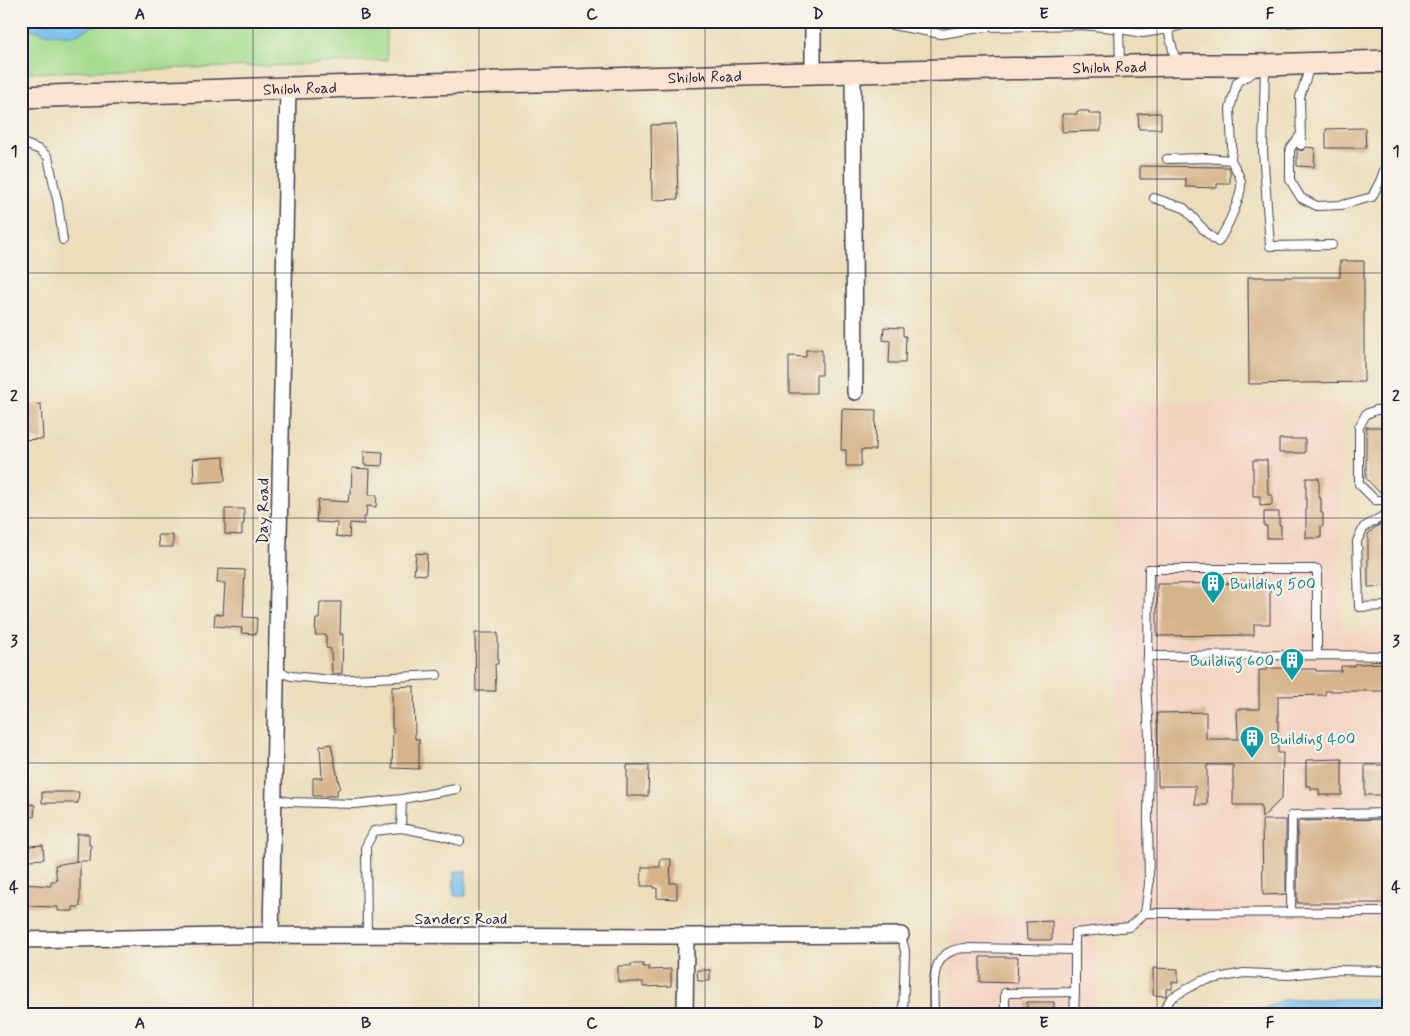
<svg xmlns="http://www.w3.org/2000/svg" width="1410" height="1036" viewBox="0 0 1410 1036" font-family="Mynerve,sans-serif">
<style>
.built{fill:#f4d3c1}
.green{fill:#a3dc8e;stroke:#627f64}
.water{fill:#76bfef;stroke:#4c7095}
.building{fill:#d6b48b}
.lines{fill:none;stroke-linecap:round;stroke-linejoin:round}
.lane-casing{stroke:#403e4e;stroke-width:10}
.street-casing{stroke:#403e4e;stroke-width:18}
.secondary-casing{stroke:#403e4e;stroke-width:24}
.lane{stroke:#fff;stroke-width:8}
.street{stroke:#fff;stroke-width:15}
.secondary{stroke:#fde4d1;stroke-width:21}
.grid{fill:none;stroke:#22223b;stroke-width:1;stroke-opacity:0.55}
.labels{text-anchor:middle;stroke-width:4.5;stroke-linejoin:round;paint-order:stroke}
.street-label{font-size:16px;fill:#22223b;stroke:#f7f3e8}
.culture-label{font-size:16px;fill:#0d838f;stroke:#f7f3e8;text-anchor:start}
.neatline{fill:none;stroke:#22223b;stroke-width:2}
.grid-label{font-size:16px;text-anchor:middle;font-weight:bold;fill:#22223b}
</style>
<rect width="100%" height="100%" fill="#f7f3e8"/>
<filter id="ink" filterUnits="userSpaceOnUse"><feTurbulence type="fractalNoise" baseFrequency=".02" numOctaves="2"/><feDisplacementMap in="SourceGraphic" scale="10" xChannelSelector="R" yChannelSelector="G"/><feConvolveMatrix kernelMatrix="1 2 1 2 8 2 1 2 1" color-interpolation-filters="sRGB"/></filter>
<filter id="wash" filterUnits="userSpaceOnUse"><feTurbulence type="fractalNoise" baseFrequency=".0096" numOctaves="4" result="noise"/><feDisplacementMap in="SourceGraphic" scale="20" xChannelSelector="R" yChannelSelector="G"/><feGaussianBlur stdDeviation="1.12" result="paint"/><feColorMatrix in="noise" values="0 0 0 0 0 0 0 0 0 0 0 0 0 0 0 0 0 1.4 0 .05"/><feComposite in="paint" operator="in"/></filter>
<g filter="url(#wash)">
<rect width="100%" height="100%" fill="#ecdebb"/>
<path class="built" d="M1117 402H1340L1341 632H1389V930H1098V1015H951V916L1117 915Z"/>
<path class="green" d="M21 21H386L387 60 294 65 21 73Z"/>
<path class="water" d="M21 21H149L144 25 98 24 72 36 44 33 21 26Z
M454 871H466V896H454Z
M1300 999H1389V1015H1195L1198 1012 1210 1009H1264L1282 1000Z"/>
<g id="blocks">
<path class="building" d="M1077 111H1089V114H1101V131L1062 132V114H1077Z
M1153 113H1161V129H1139L1138 114Z
M676 124 678 199 652 200 651 125Z
M1365 128 1366 148H1326V129Z
M1306 147 1315 148 1314 167 1297 166V149L1302 151Z
M1140 166 1228 167 1230 170V184H1217V188L1186 187V179H1140Z
M1340 261H1364V382L1249 384 1248 277H1340Z
M884 327 903 328V336H906L905 363H889L890 341 883 340Z
M806 350H822V375H816V393H789V356L806 357Z
M41 404 43 439 21 440V405Z
M842 409 876 410 875 450H861V466H846V450H841Z
M1366 427H1389V491H1378L1366 478Z
M1279 439H1305V453H1279Z
M364 451 383 452 382 466 364 465Z
M224 457 225 481 194 483 193 459Z
M1253 460H1267L1268 495H1272V505L1260 506V496H1253Z
M352 468 370 469 369 495H377L376 507 367 506 366 517H364V524L350 523 349 538 336 536 337 523 316 522 318 500 348 502 349 493 351 494Z
M1306 478H1319V498H1321V513H1323V526H1321V538H1306Z
M225 509H244V524H242V535L225 534Z
M1264 512H1279V525H1281V538H1267V526H1264Z
M1384 522H1389V586L1368 587V534L1374 528Z
M158 535H173V547H159Z
M416 553 427 554 426 575 414 574Z
M218 569 245 570 243 617 257 618 256 634 241 633 242 628 214 626 215 614 223 615 225 583H217Z
M1270 583V624H1254V635L1157 636V584Z
M320 602H341L340 634H343L342 673 332 674 331 649 326 648V635H315L316 619H319Z
M475 633H498V664H495L496 691H476Z
M1389 663V691H1325V695L1278 696V753H1283L1282 798 1262 818 1261 805H1233V765H1207V805H1195V786H1158L1157 713 1206 712V739H1238L1237 709H1259V670H1267V668H1284V666L1300 665V669H1316V671H1341V666H1354V664Z
M414 686 415 739H419V769L392 768 393 728H392V687Z
M331 744 340 788 337 790V796H313V778H322L320 746Z
M1342 759V795H1319V789H1311V786H1306V760Z
M627 765H649L648 796H627Z
M1365 765H1389V795H1365Z
M42 792H79L78 803H42Z
M21 803 35 805 34 817 21 815Z
M1389 819V903H1297L1298 821Z
M1262 820H1286V894L1263 895Z
M77 834H89V845H91L90 861H80V907H73V911H58V907L22 906 23 884 51 886V881H57L55 865 78 861H76Z
M43 845 44 859 30 860 29 846Z
M660 859H671L670 883H677V899L657 898V888H654V886H641L642 867H660Z
M1052 921V940H1027L1026 922Z
M980 957H1018L1017 983 980 982Z
M631 964H643V967H649V970L671 969V986L643 987V982H618V966H631Z
M1153 968 1178 969V983L1172 982V989H1166V996L1153 995Z
M697 970H710V981H698Z
M1027 1002H1054V1015H1027Z"/>
</g>
</g>
<g filter="url(#ink)">
<use href="#blocks" fill-opacity="0" stroke="#403e4e" stroke-width="1"/>
<g class="lines">
<defs>
<path id="lane" d="M888 21 892 25 941 34 987 27 1081 25 1114 28 1143 33 1168 29 1197 21
M1243 21 1265 24 1315 21
M1119 28 1120 64
M1168 29 1176 63
M1265 66 1263 151 1270 246 1332 245
M1301 134 1290 149V180L1301 198 1317 206 1342 205 1372 197 1381 179 1389 155
M21 143 25 144 40 150 48 157 58 204 63 240
M1301 145 1300 97 1310 66
M1167 159 1206 158 1231 160 1232 146 1230 109 1237 82 1256 71
M1154 198 1184 208 1207 233 1218 242C1226 230 1243 195 1241 182 1240 175 1234 166 1231 160
M1389 410H1376L1366 414 1359 427V484L1375 500H1389
M1389 516H1383L1364 527 1357 541 1359 607 1389 606
M1317 655 1148 656 1149 569H1317V655L1389 656
M276 671 291 676 332 680 437 675
M274 799 290 802 355 804 402 799
M401 828 402 799 456 789
M1291 912 1292 815 1389 813
M1145 913 1149 884 1148 819 1149 735 1146 683 1148 656
M367 935 366 846 374 831 401 828 439 835 460 841
M901 935 905 951 903 1015
M934 1015C934 987 927 950 966 948L1075 950
M1005 1015V993L1075 992V933L1129 927 1145 913 1389 912
M1074 1015 1075 992
M1161 1015 1171 998 1201 981 1244 973 1289 975 1333 970 1389 971"/>
<path id="street" d="M813 21V73
M853 72 855 392
M271 935 288 88
M21 940 271 935 686 936 901 935
M685 1015 686 936"/>
<g id="secondary">
<path id="s1" d="M21 97 288 88 813 73 1176 65H1265L1389 61"/>
</g>
</defs>
<use href="#lane" class="lane-casing"/>
<use href="#street" class="street-casing"/>
<use href="#secondary" class="secondary-casing"/>
<use href="#lane" class="lane"/>
<use href="#street" class="street"/>
<use href="#secondary" class="secondary"/>
</g>
</g>
<path class="grid" d="M253 21V1015M479 21V1015M705 21V1015M931 21V1015M1157 21V1015M21 273H1389M21 518H1389M21 763H1389"/>
<defs>
<symbol id="building-pin" viewBox="-11 -11 22 30"><path d="M0 17L-7.5 6A9.5 9.5 0 1 1 7.5 6Z" fill="#0f9aa8" stroke="#f7f3e8"/><path d="M-4-6H4V6H1V3H-1V6H-4ZM-2.5-4.3h1.7v1.8h-1.7ZM.8-4.3h1.7v1.8H.8ZM-2.5-1h1.7V.8h-1.7ZM.8-1h1.7V.8H.8Z" fill="#fff"/></symbol>
</defs>
<g fill-rule="evenodd">
<use href="#building-pin" x="1199" y="569" width="28" height="38"/>
<use href="#building-pin" x="1278" y="646" width="28" height="38"/>
<use href="#building-pin" x="1238" y="724" width="28" height="38"/>
</g>
<g class="labels">
<g class="street-label">
<text dy="6" stroke="none"><textPath href="#s1" startOffset="1089">Shiloh Road</textPath></text>
<text dy="6" stroke="none"><textPath href="#s1" startOffset="684">Shiloh Road</textPath></text>
<text dy="6" stroke="none"><textPath href="#s1" startOffset="279">Shiloh Road</textPath></text>
<text transform="translate(262 511) rotate(-89)" y="6">Day Road</text>
<text x="461" y="924">Sanders Road</text>
</g>
<g class="culture-label">
<text x="1230" y="589">Building 500</text>
<text x="1274" y="666" text-anchor="end">Building 600</text>
<text x="1270" y="744">Building 400</text>
</g>
</g>
<rect width="1410" height="1036" fill="none" stroke="#f7f3e8" stroke-width="55"/>
<rect x="28" y="28" width="1354" height="980" class="neatline"/>
<g class="grid-label">
<text x="140" y="19">A</text>
<text x="366" y="19">B</text>
<text x="592" y="19">C</text>
<text x="818" y="19">D</text>
<text x="1044" y="19">E</text>
<text x="1270" y="19">F</text>
<text x="14" y="156">1</text>
<text x="1396" y="156">1</text>
<text x="14" y="401">2</text>
<text x="1396" y="401">2</text>
<text x="14" y="646">3</text>
<text x="1396" y="646">3</text>
<text x="14" y="892">4</text>
<text x="1396" y="892">4</text>
<text x="140" y="1028">A</text>
<text x="366" y="1028">B</text>
<text x="592" y="1028">C</text>
<text x="818" y="1028">D</text>
<text x="1044" y="1028">E</text>
<text x="1270" y="1028">F</text>
</g>
</svg>
